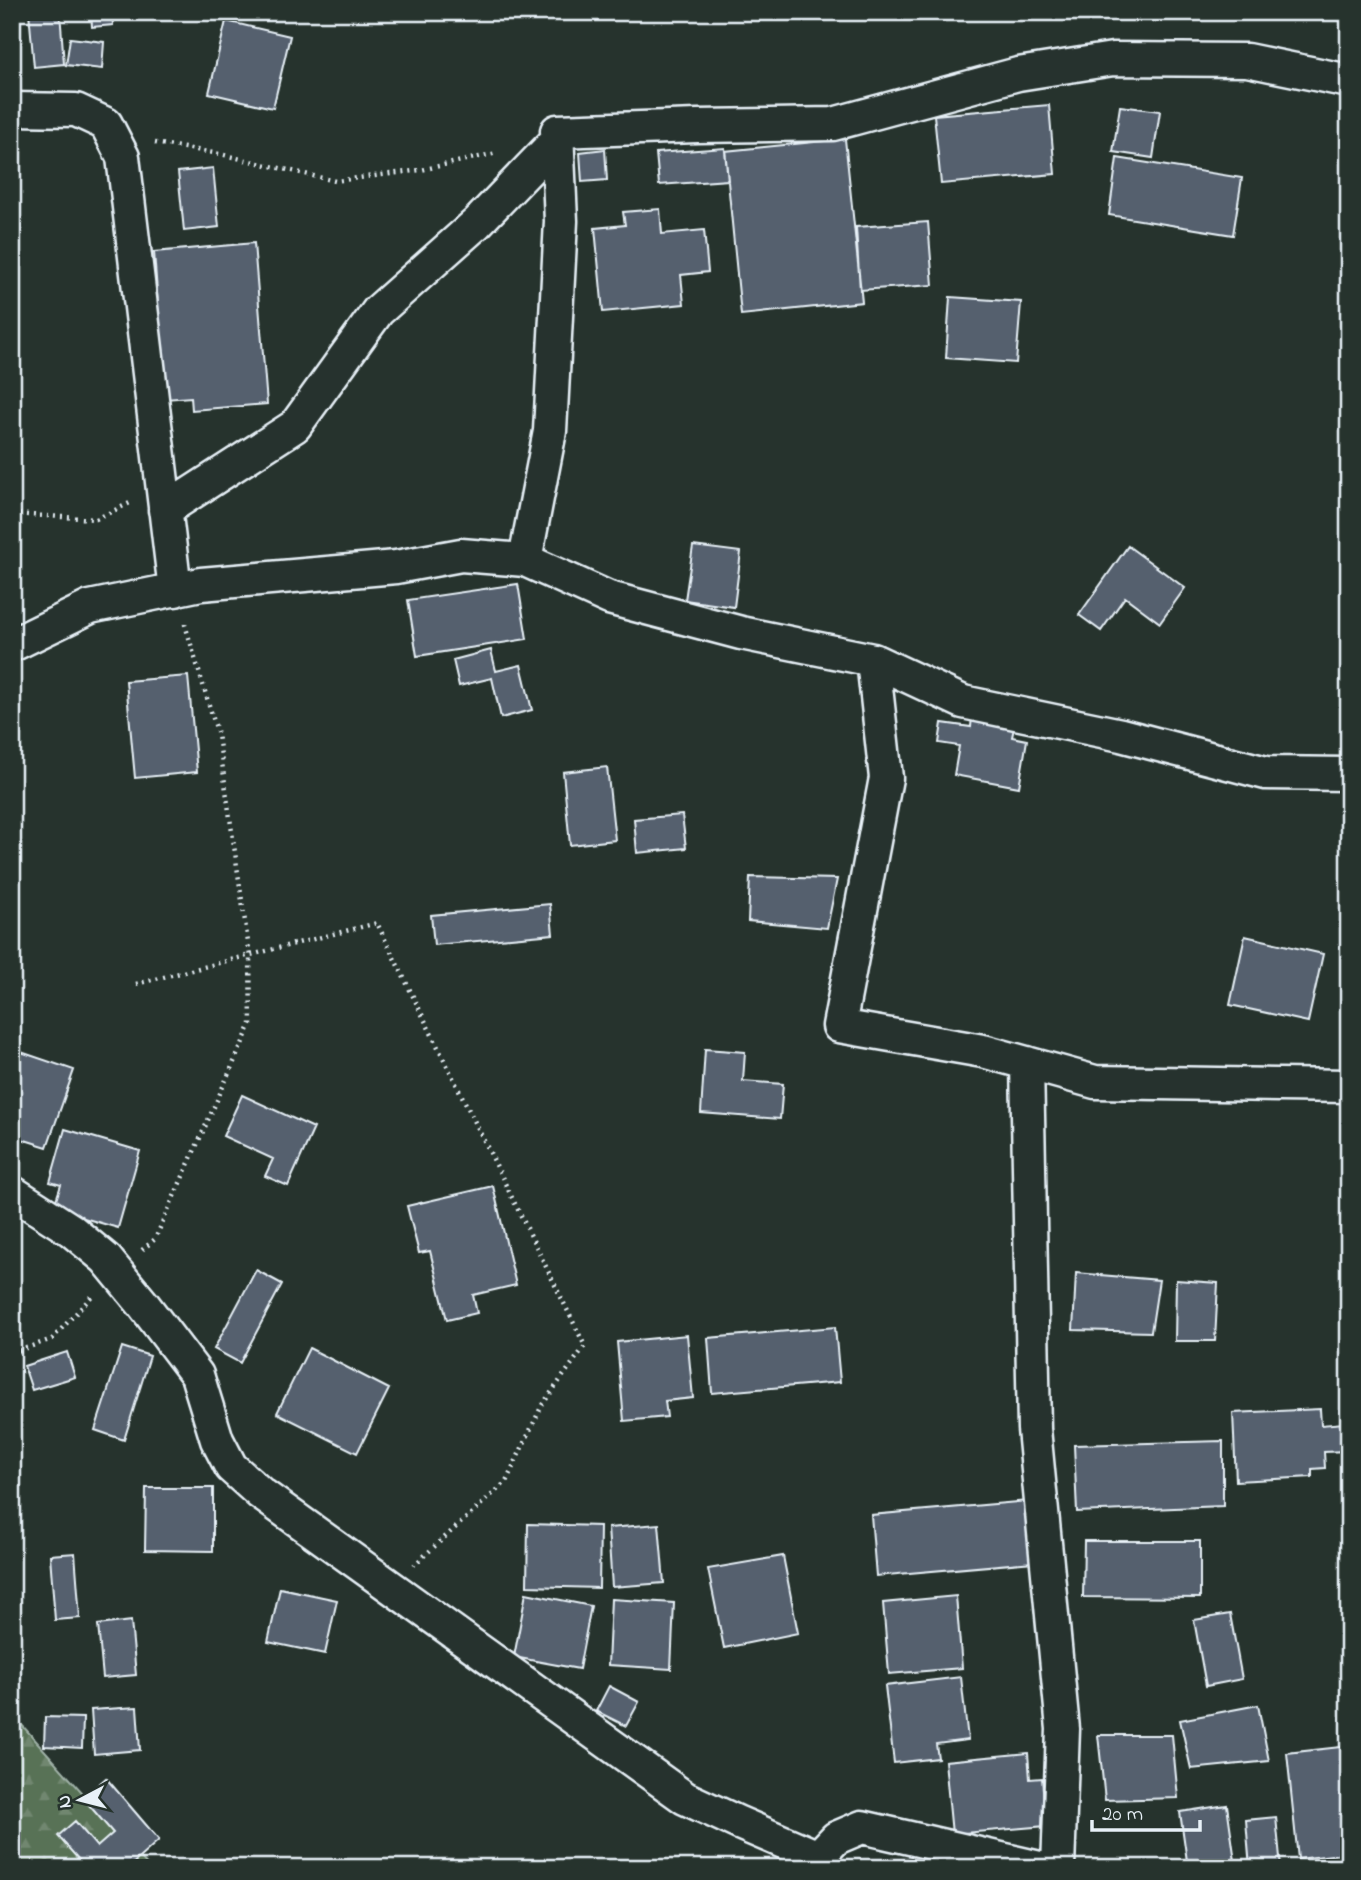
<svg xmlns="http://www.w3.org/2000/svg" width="1361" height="1880" viewBox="0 0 1361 1880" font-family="'Indie Flower',sans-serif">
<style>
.forest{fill:url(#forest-firs);stroke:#a0b2a8;stroke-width:2}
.building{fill:#55606e;stroke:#e8f1f8;stroke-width:2}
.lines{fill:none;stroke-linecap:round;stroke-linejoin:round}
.street-casing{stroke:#e8f1f8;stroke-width:37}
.path{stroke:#e8f1f8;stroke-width:4.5;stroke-dasharray:2 5;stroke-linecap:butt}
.street{stroke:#26332d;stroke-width:32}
</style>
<defs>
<pattern id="forest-firs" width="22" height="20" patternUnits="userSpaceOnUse" patternTransform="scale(1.75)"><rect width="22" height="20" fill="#597257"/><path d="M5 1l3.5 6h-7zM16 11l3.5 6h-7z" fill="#718770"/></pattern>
</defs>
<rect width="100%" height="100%" fill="#26332d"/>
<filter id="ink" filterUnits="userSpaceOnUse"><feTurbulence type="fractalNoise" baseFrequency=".0143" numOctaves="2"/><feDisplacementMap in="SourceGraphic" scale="14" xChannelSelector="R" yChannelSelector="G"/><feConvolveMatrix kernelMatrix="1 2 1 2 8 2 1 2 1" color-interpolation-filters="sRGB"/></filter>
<g filter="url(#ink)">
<path class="forest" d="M12 1714 150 1868H12Z"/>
<path class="building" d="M29 12H60L64 64 34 67Z
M91 12H112L113 25 92 27Z
M226 21 290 36 273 108 209 93Z
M70 38 104 42 102 69 66 65Z
M1049 105 1055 174 941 184 934 115Z
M1120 106 1160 111 1153 158 1113 152Z
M845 139 862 302 741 315 725 151Z
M725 148 728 180 659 185 656 153Z
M605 149 607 180 582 182 580 152Z
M1117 158 1242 178 1233 235 1109 215Z
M213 168 219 227 184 231 178 172Z
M660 209 662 234 704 230 708 272 681 275 684 304 603 312 595 228 625 225 623 212Z
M928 222 933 285 860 290 856 227Z
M254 243 267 404 192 410 191 397 165 399 154 252Z
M950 297 1021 302 1016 363 946 358Z
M693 546 741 552 734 607 685 600Z
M1128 546 1185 588 1160 623 1125 597 1101 631 1079 615Z
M518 584 527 639 417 656 408 600Z
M491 650 496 671 521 665 532 710 501 718 492 678 459 686 453 660Z
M188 676 197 772 135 778 126 681Z
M972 716 1015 723 1012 737 1027 740 1019 787 954 775 959 746 939 743 942 723 971 727Z
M607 767 615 840 570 845 563 772Z
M682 815 686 848 637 853 634 819Z
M750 877 837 879 827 928 748 921Z
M550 904 553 934 434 945 431 915Z
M1245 936 1323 954 1308 1022 1230 1005Z
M705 1049 745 1052 743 1081 783 1084 780 1119 701 1113Z
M15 1050 74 1070 47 1147 12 1136V1059Z
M242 1095 314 1128 288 1186 265 1176 273 1159 223 1136Z
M65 1129 140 1151 118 1228 53 1209 61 1185 50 1182Z
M493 1186 516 1285 473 1295 477 1313 447 1320 430 1251 419 1253 407 1206Z
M256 1270 282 1284 240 1363 214 1349Z
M1076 1273 1159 1280 1151 1332 1073 1330Z
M1176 1280 1218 1283 1215 1341H1175Z
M835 1327 840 1382 712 1393 708 1338Z
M687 1335 693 1398 665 1401 667 1417 624 1421 617 1342Z
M122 1347 150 1356 124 1440 95 1430Z
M309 1348 389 1389 357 1453 277 1413Z
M67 1352 75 1377 32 1390 24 1366Z
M1320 1409 1321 1425 1344 1423 1346 1451 1324 1452 1325 1468 1312 1469V1477L1236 1481 1233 1413Z
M1223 1441V1506L1077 1512 1074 1445Z
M146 1488H213V1551L145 1550Z
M1028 1501 1033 1562 876 1576 871 1515Z
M528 1524 600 1526 599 1588 527 1586Z
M659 1524 664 1583 612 1587 608 1528Z
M1084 1541H1200V1598L1083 1597Z
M75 1553 80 1618 55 1620 50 1555Z
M783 1556 798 1633 724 1648 708 1569Z
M280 1588 337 1600 325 1654 268 1642Z
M526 1593 591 1606 579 1669 514 1657Z
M956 1596 962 1668 889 1674 883 1603Z
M611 1599 674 1603 671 1669 608 1665Z
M1230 1614 1242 1679 1206 1686 1194 1620Z
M131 1621 136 1675 103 1678 98 1625Z
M961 1677 968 1740 936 1744 938 1758 894 1763 885 1686Z
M609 1686 639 1702 626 1726 596 1711Z
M1258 1705 1269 1761 1191 1769 1180 1720Z
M137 1707 140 1750 94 1754 91 1710Z
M45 1717 83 1718 82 1748 44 1746Z
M1098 1735H1172L1178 1798 1105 1800Z
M1349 1746V1853L1298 1859 1287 1753Z
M1028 1753 1030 1779 1042 1778 1046 1826 952 1834 945 1761Z
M106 1778 159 1840 128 1868H86L58 1836 75 1821 97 1847 113 1833 83 1798Z
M1227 1805 1236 1868H1188L1180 1812Z
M1276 1817 1281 1868H1250L1246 1820Z"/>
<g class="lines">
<defs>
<path id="street" d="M12 109 76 110 106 124 123 157 175 590
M165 510 295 426 378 311 477 223 558 139 568 131
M525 560 550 431 561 221 557 131 697 126 833 124 1018 74 1113 59 1247 60 1349 81
M12 645 90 607 201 584 396 567 461 555 525 560 609 598 741 633 873 660 886 778 839 1026 983 1051 1095 1082 1349 1086
M873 660 963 702 1121 735 1266 773 1349 774
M1027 1063 1034 1429 1063 1729 1058 1868
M12 1192 71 1230 106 1259 143 1304 197 1375 217 1440 231 1467 260 1493 685 1798 739 1823 818 1857
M820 1868 818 1857 836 1838 862 1827 1040 1868"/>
</defs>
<use href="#street" class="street-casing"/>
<path class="path" d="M155 143 220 154 335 181 421 170 497 153
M12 514 96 519 130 503
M136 984 377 923 585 1346 542 1405 506 1482 414 1565
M142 1250 155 1239 251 1024 250 956 218 735 184 621
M12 1353 52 1339 92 1296"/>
<use href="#street" class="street"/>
</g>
</g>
<rect width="1361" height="1880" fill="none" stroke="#26332d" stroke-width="42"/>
<rect x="21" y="21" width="1319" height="1838" fill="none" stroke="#e8f1f8" stroke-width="2.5" filter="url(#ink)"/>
<g transform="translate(80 1800) rotate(263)" stroke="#26332d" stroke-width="5" paint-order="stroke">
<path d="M0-5L12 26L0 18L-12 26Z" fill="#e8f1f8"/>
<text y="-10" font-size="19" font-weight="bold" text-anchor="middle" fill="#e8f1f8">N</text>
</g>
<path d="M1092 1820v10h108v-10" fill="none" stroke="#e8f1f8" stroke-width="3.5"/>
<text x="1102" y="1820" font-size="21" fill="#e8f1f8" stroke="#26332d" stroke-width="5" paint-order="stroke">20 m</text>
</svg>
